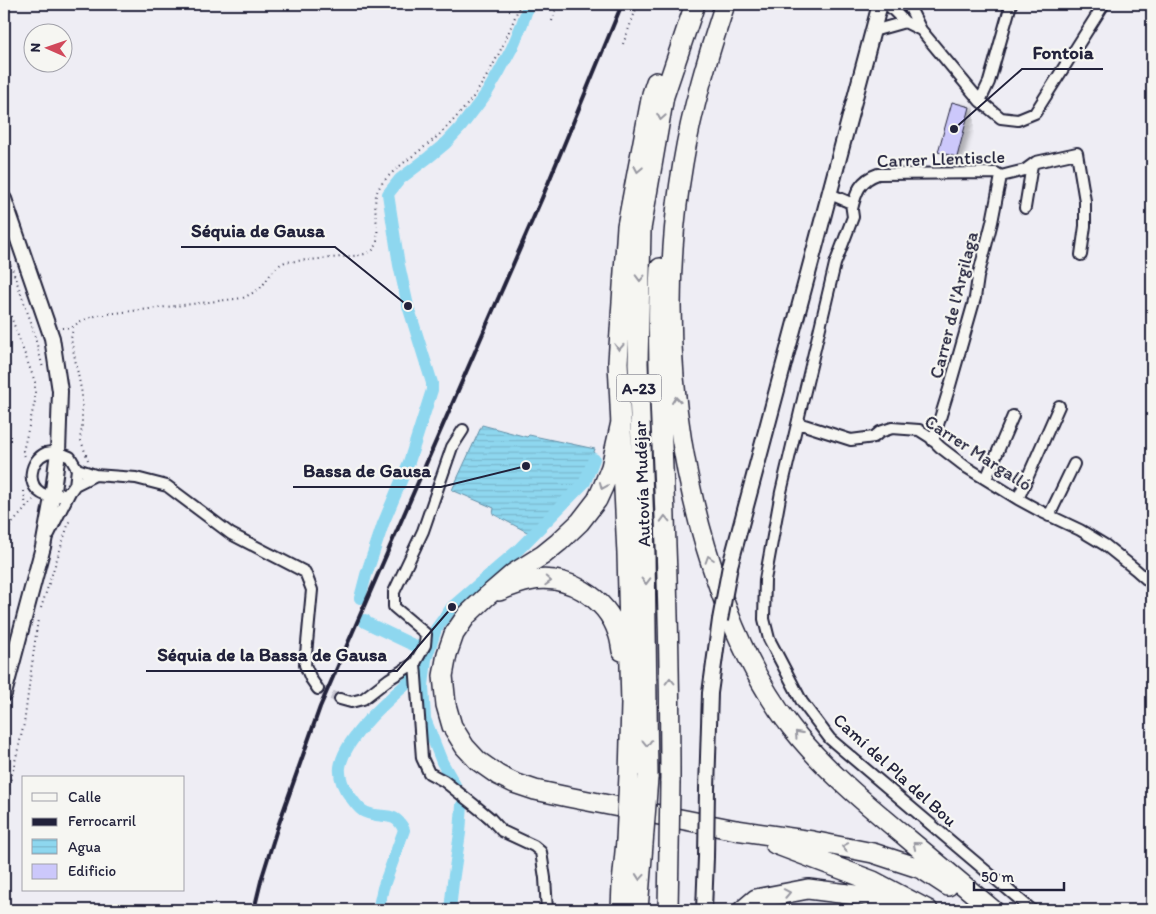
<svg xmlns="http://www.w3.org/2000/svg" width="1156" height="914" viewBox="0 0 1156 914" font-family="Itim,sans-serif">
<style>
.water{fill:url(#water-rules);stroke:#638fa7}
.lines{fill:none;stroke-linecap:round;stroke-linejoin:round}
.canal{stroke:#8ed7ef;stroke-width:12}
.building{fill:#ccc8fb;stroke:#22223b;filter:url(#shadow)}
.street-tunnel{stroke:#c5c4cf;stroke-width:10;stroke-dasharray:10 5;stroke-linecap:butt}
.street-casing{stroke:#22223b;stroke-width:14}
.secondary-casing{stroke:#22223b;stroke-width:18}
.highway-casing{stroke:#22223b;stroke-width:22}
.path{stroke:#22223b;stroke-width:2;stroke-dasharray:1 4;stroke-linecap:butt}
.street{stroke:#f6f6f2;stroke-width:10}
.secondary{stroke:#f6f6f2;stroke-width:14}
.highway{stroke:#f6f6f2;stroke-width:19}
.rail{stroke:#22223b;stroke-width:4}
.secondary-bridge-casing{stroke:#22223b;stroke-width:18;stroke-linecap:butt}
.highway-bridge-casing{stroke:#22223b;stroke-width:22;stroke-linecap:butt}
.secondary-bridge{stroke:#f6f6f2;stroke-width:14}
.highway-bridge{stroke:#f6f6f2;stroke-width:19}
.oneway{stroke:#9797a0}
.labels{text-anchor:middle;stroke-width:4.5;stroke-linejoin:round;paint-order:stroke}
.shield{fill:#f6f6f2;stroke:#626272;stroke-width:1}
.shield-label{font-size:16px;font-weight:bold;fill:#22223b}
.street-label{font-size:18px;fill:#22223b;stroke:#f6f6f2}
.leader{fill:none;stroke:#22223b;stroke-width:2}
.callout-dot{fill:#22223b;stroke:#f6f6f2;stroke-width:2}
.callout-label{font-size:19px;text-anchor:middle;font-weight:bold;fill:#22223b;stroke:#f6f6f2;stroke-width:4.5;stroke-linejoin:round;paint-order:stroke}
</style>
<defs>
<pattern id="water-rules" width="6" height="5" patternUnits="userSpaceOnUse" patternTransform="scale(1.25)"><rect width="6" height="5" fill="#8ed7ef"/><path d="M0 2.5h6" fill="none" stroke="#7ab8ce"/></pattern>
<filter id="shadow"><feDropShadow dx="5.5" dy="3" stdDeviation="2.5" flood-color="#0004"/></filter>
</defs>
<rect width="100%" height="100%" fill="#eeedf4"/>
<filter id="ink" filterUnits="userSpaceOnUse"><feTurbulence type="fractalNoise" baseFrequency=".02" numOctaves="2"/><feDisplacementMap in="SourceGraphic" scale="10" xChannelSelector="R" yChannelSelector="G"/><feConvolveMatrix kernelMatrix="1 2 1 2 8 2 1 2 1" color-interpolation-filters="sRGB"/></filter>
<g filter="url(#ink)">
<path class="water" d="M482 425 527 437 529 435 595 449 583 482 529 533 493 514 494 508 452 490Z"/>
<g class="lines">
<path class="canal" d="M360 598 366 575 383 524 409 462 432 390V383L408 306 399 265 388 194 400 179 429 157 446 143 460 128 486 94 498 74 512 48 522 24 529 4
M365 620V622L409 643 416 646 419 651
M455 785 442 762 425 719 423 686 426 659 436 629 452 607 518 550 585 482 594 459
M378 910 383 888 404 830C395 809 381 820 365 812 358 809 354 801 349 795 343 787 339 777 340 767 345 737 388 700 410 681
M450 910 453 882 460 833 462 805"/>
</g>
<path class="building" d="M952 102 970 107 957 157 938 152Z"/>
<g class="lines">
<path class="street-tunnel" d="M318 689 340 699"/>
<defs>
<path id="street" d="M887 4 905 22
M921 30 980 101 1001 118 1018 120 1035 113 1104 4
M873 31 905 22 921 30 908 4
M980 101 989 82 1011 4
M830 194 851 203 853 217 835 264 781 492 765 580 764 619 769 639 802 702 830 739 1032 910
M1025 208 1032 165
M852 209C856 192 860 180 878 174L996 173 1001 176 1025 170 1036 162 1077 153 1085 201V226L1081 255
M798 423 851 440 874 437 880 432 892 428 919 430 930 437 940 447 966 467 1018 499 1042 512 1080 530 1105 545 1135 569 1152 584
M463 430 452 447 423 531 394 592V607L426 634 425 645 415 663 422 758 429 773 444 781 473 804 490 818 502 831 534 846 541 852 545 878 547 910
M933 441 949 389 975 298 978 277 992 222 1001 176
M58 452 70 457 77 469 75 485 70 492 52 498C49 496 44 495 41 493 26 484 30 460 46 453 49 452 54 452 58 452Z
M95 475 136 478 167 486 231 534 305 572 312 590 305 665 311 679 318 689
M986 479 1013 416
M75 485 95 475 77 469
M1018 499 1059 406
M1049 516 1074 464
M49 534 70 492
M340 699 351 702 363 699 389 679 415 663"/>
<path id="secondary" d="M4 199 52 338 60 391 58 452 52 498 43 547 4 694
M730 566 880 4
M707 789 710 693 720 620
M704 910 706 857"/>
<path id="highway" d="M725 4C708 56 692 108 683 163 659 305 671 454 720 590 737 639 759 686 791 727 824 769 865 803 906 837 935 861 964 886 993 910
M660 268C656 342 661 417 664 491 668 588 670 685 670 782
M621 422 611 467 603 487 597 500 580 522 559 542 543 555 514 573 485 598 467 615 454 634 447 654 443 676 446 705 452 726 465 747 478 761 498 775 514 783 535 790 568 797 736 830 812 841 873 853 922 869 948 886
M499 591C509 587 519 583 529 581 566 573 606 597 618 633 620 638 621 645 622 651
M629 775 631 704 627 554 618 362 627 226 652 94 656 82
M648 778 645 555 638 363 641 229 664 96 695 4
M775 844 873 881 928 910
M621 910 622 884 626 841
M638 910 643 844
M668 910 669 850
M743 910 756 899 808 889 864 896 905 910"/>
</defs>
<use href="#street" class="street-casing"/>
<use href="#secondary" class="secondary-casing"/>
<use href="#highway" class="highway-casing"/>
<path class="path" d="M552 21 557 4
M623 44 638 4
M4 246 31 322 43 368
M4 282 6 303 35 382V401L23 451 25 457
M62 328 73 327
M88 460 80 438 82 428V394L71 339 73 327 79 322 98 315 243 298C249 295 255 292 260 288 271 277 270 269 285 262L353 256C360 255 369 254 374 249 383 238 371 208 377 192 384 173 425 149 441 133 454 120 468 105 478 90 496 63 509 33 520 4
M24 491 26 508
M4 535 8 528 33 500
M41 608 70 519
M4 819 7 795 24 724 38 619"/>
<use href="#street" class="street"/>
<use href="#secondary" class="secondary"/>
<use href="#highway" class="highway"/>
<path class="rail" d="M254 910 262 877 277 829 320 707 542 198 622 4"/>
<defs>
<path id="secondary-bridge" d="M720 620 730 566
M706 857 707 789"/>
<path id="highway-bridge" d="M626 841 629 775
M643 844 648 778
M669 850 670 782"/>
</defs>
<use href="#secondary-bridge" class="secondary-bridge-casing"/>
<use href="#highway-bridge" class="highway-bridge-casing"/>
<use href="#secondary-bridge" class="secondary-bridge"/>
<use href="#highway-bridge" class="highway-bridge"/>
</g>
<defs><path id="oneway-chevron" d="M-2-3.5L2.5 0L-2 3.5" fill="none" stroke-width="1.6" stroke-linecap="round" stroke-linejoin="round" transform="scale(1.25)"/></defs>
<g class="oneway">
<use href="#oneway-chevron" transform="translate(661 117) rotate(100)"/>
<use href="#oneway-chevron" transform="translate(638 169) rotate(101)"/>
<use href="#oneway-chevron" transform="translate(640 278) rotate(91)"/>
<use href="#oneway-chevron" transform="translate(619 347) rotate(93)"/>
<use href="#oneway-chevron" transform="translate(676 400) rotate(-97)"/>
<use href="#oneway-chevron" transform="translate(603 486) rotate(112)"/>
<use href="#oneway-chevron" transform="translate(665 519) rotate(-92)"/>
<use href="#oneway-chevron" transform="translate(709 559) rotate(-108)"/>
<use href="#oneway-chevron" transform="translate(548 581) rotate(3)"/>
<use href="#oneway-chevron" transform="translate(646 581) rotate(89)"/>
<use href="#oneway-chevron" transform="translate(670 681) rotate(-91)"/>
<use href="#oneway-chevron" transform="translate(798 734) rotate(-132)"/>
<use href="#oneway-chevron" transform="translate(647 743) rotate(89)"/>
<use href="#oneway-chevron" transform="translate(916 845) rotate(-140)"/>
<use href="#oneway-chevron" transform="translate(845 847) rotate(-169)"/>
<use href="#oneway-chevron" transform="translate(640 877) rotate(95)"/>
<use href="#oneway-chevron" transform="translate(787 893) rotate(-11)"/>
</g>
</g>
<g class="labels">
<rect class="shield" x="616.5" y="374.5" width="45" height="27" rx="4"/>
<g class="shield-label">
<text x="639" y="394">A-23</text>
</g>
<g class="street-label">
<text transform="translate(941 159) rotate(-2)" y="6">Carrer Llentiscle</text>
<text transform="translate(954 305) rotate(-76)" y="6">Carrer de l'Argilaga</text>
<text transform="translate(978 453) rotate(33)" y="6">Carrer Margalló</text>
<text transform="translate(642 484) rotate(-92)" y="6">Autovía Mudéjar</text>
<text transform="translate(895 770) rotate(42)" y="6">Camí del Pla del Bou</text>
</g>
</g>
<path class="leader" d="M954 129L1022 69H1103M408 306L335 247H181M526 466L441 487H293M452 607L397 671H146"/>
<g class="callout-dot">
<circle cx="954" cy="129" r="5"/>
<circle cx="408" cy="306" r="5"/>
<circle cx="526" cy="466" r="5"/>
<circle cx="452" cy="607" r="5"/>
</g>
<g class="callout-label">
<text x="1063" y="59">Fontoia</text>
<text x="258" y="237">Séquia de Gausa</text>
<text x="367" y="477">Bassa de Gausa</text>
<text x="272" y="661">Séquia de la Bassa de Gausa</text>
</g>
<rect width="1156" height="914" fill="none" stroke="#f6f6f2" stroke-width="20"/>
<rect x="10" y="10" width="1136" height="894" fill="none" stroke="#22223b" stroke-width="2" filter="url(#ink)"/>
<rect x="22" y="776" width="162" height="115" fill="#f6f6f2" stroke="#a1a1a9"/>
<rect x="32" y="793" width="25" height="8" fill="#f6f6f2" stroke="#a1a1a9"/>
<text x="68" y="802" font-size="15" fill="#22223b">Calle</text>
<rect x="32" y="818" width="25" height="8" fill="#22223b" stroke="#a1a1a9"/>
<text x="68" y="826" font-size="15" fill="#22223b">Ferrocarril</text>
<rect x="32" y="839" width="25" height="15" fill="url(#water-rules)" stroke="#a1a1a9"/>
<text x="68" y="852" font-size="15" fill="#22223b">Agua</text>
<rect x="32" y="864" width="25" height="15" fill="#ccc8fb" stroke="#a1a1a9"/>
<text x="68" y="876" font-size="15" fill="#22223b">Edificio</text>
<g transform="translate(48 48) rotate(272)"><circle r="24" fill="#f6f6f2" stroke="#a1a1a9"/>
<path d="M0-4L9 19L0 12L-9 19Z" fill="#d1495b"/>
<text y="-8" font-size="14" font-weight="bold" text-anchor="middle" fill="#22223b">N</text>
</g>
<path d="M974 882v8h90v-8" fill="none" stroke="#22223b" stroke-width="2.5"/>
<text x="981" y="882" font-size="15" fill="#22223b" stroke="#f6f6f2" stroke-width="4" paint-order="stroke">50 m</text>
</svg>
